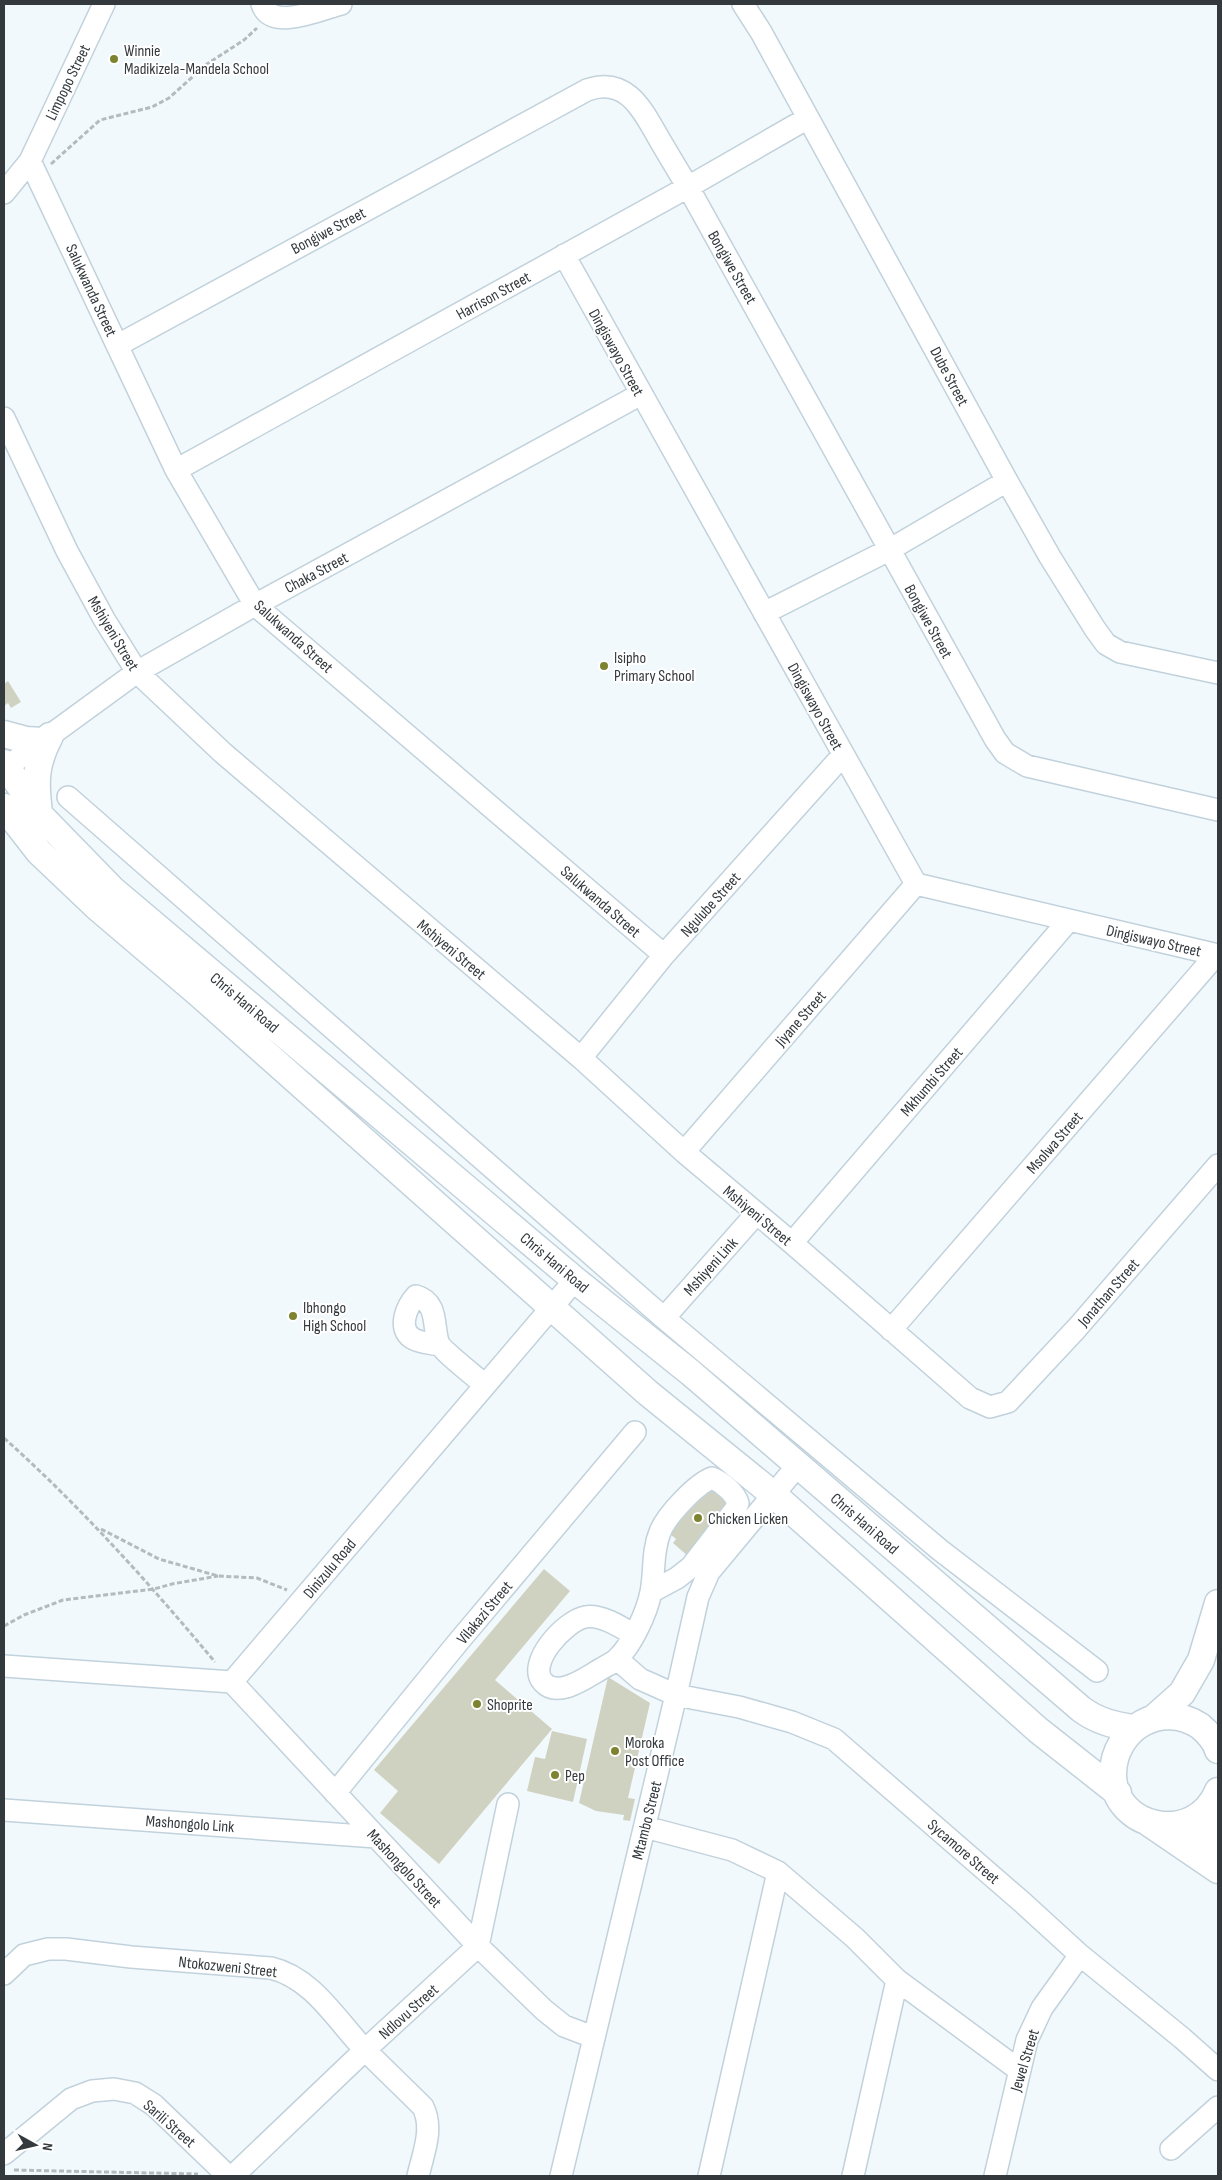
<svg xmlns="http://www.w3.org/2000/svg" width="1222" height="2180" viewBox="0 0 1222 2180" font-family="'Sofia Sans Condensed',sans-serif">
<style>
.building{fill:#d0d2c1}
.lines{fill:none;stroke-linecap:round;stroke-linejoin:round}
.minor-casing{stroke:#c1d2dc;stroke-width:24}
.major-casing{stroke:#c1d2dc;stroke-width:29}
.path{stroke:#b4babe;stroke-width:3;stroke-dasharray:5 2.5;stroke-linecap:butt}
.minor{stroke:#fff;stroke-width:21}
.major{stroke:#fff;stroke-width:26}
.poi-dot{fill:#7d832e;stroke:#fff;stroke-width:2}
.labels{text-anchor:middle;stroke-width:4;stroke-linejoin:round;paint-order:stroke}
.poi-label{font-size:16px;fill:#33393d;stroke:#fff;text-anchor:start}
.street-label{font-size:16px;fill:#33393d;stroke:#fff}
</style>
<rect width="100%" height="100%" fill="#f2f9fd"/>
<path class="building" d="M8 681 21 702 11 708 8 703 4 706V684Z
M707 1486 730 1505 689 1557 673 1543 676 1539 665 1530Z
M544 1569 570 1591 495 1680 552 1729 439 1864 380 1813 398 1791 374 1770Z
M608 1677 650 1703 628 1798 635 1799 630 1821 623 1820 624 1815 596 1811 579 1803Z
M552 1731 587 1739 573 1802 527 1791 535 1757 545 1759Z"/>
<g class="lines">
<defs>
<path id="minor" d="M262 4C271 32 321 9 341 4
M743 4 761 32 1007 481 1050 557 1095 629 1106 644 1120 652 1218 673
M30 161 176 470 255 605 664 955
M4 193 30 161 104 4
M564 255 916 884 1218 955
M118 345 587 90C626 76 642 109 658 137 668 154 678 171 688 187L995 739 1005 753 1027 766 1218 810
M4 418 67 551 104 619 137 672 223 753 581 1058 684 1152 792 1243 970 1398 990 1407 1008 1402 1077 1328 1218 1165
M176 470 688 187 808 118
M764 613 889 550 1007 481
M4 769 137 672 255 605 641 394
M68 797 664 1318 940 1550 1097 1671
M581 1058 664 955 843 755
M684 1152 916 884
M792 1243 1069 920
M664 1318 756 1214
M891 1330 1216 955
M439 1345C431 1343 419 1343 412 1338 397 1328 407 1306 416 1296 438 1302 433 1325 438 1342 441 1350 477 1378 485 1385
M634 1635C621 1627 601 1614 585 1617 565 1621 526 1663 543 1682 558 1699 587 1677 601 1669 606 1666 613 1663 617 1659 632 1645 647 1612 651 1592 655 1572 652 1551 660 1532 666 1516 696 1484 712 1478 722 1482 735 1493 738 1503L735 1510 691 1567 677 1578 651 1592
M617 1659 640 1679 676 1695 739 1707 792 1722 834 1739 1022 1902 1080 1955 1182 2038 1218 2070
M4 1666 232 1682 575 1280
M232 1682 478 1946 544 2010 564 2026 593 2037
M335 1793 459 1641 635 1432
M4 1810 376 1837
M1202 1814 1218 1829
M1185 1823 1218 1850
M645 1827 732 1850 778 1872 855 1938 897 1980 1019 2070
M4 1974 24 1955 48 1949H66L131 1957 271 1968C313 1978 337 2021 365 2050 384 2069 404 2088 423 2107 434 2129 423 2154 418 2176
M1171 2149 1218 2107
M4 2154 71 2099 92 2091 114 2089 135 2093 154 2105 228 2176
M233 2176 365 2050 478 1946 508 1804
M561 2176 676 1695 698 1597 709 1572 798 1465
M709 2176 778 1872
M853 2176 897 1980
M995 2176 1027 2040 1042 2008 1080 1955"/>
<path id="major" d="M4 734 26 740 43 741
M4 763 39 814 113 890 575 1280 691 1373 1081 1709C1097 1721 1113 1725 1133 1728
M4 807 39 852 98 908 198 993 648 1393 774 1495 1038 1730 1118 1793
M39 812C35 782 35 764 50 736
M1155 1717 1182 1693 1201 1660 1218 1603
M1218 1750C1215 1740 1207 1732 1200 1726 1161 1700 1114 1729 1113 1773 1112 1829 1195 1847 1218 1791
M1149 1823 1218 1870"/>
</defs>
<use href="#minor" class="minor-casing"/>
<use href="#major" class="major-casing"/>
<path class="path" d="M51 164 100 120 152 107 169 98 207 64 244 40 257 28
M4 1438C81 1507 149 1583 215 1662
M101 1529 159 1559 218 1576 257 1578 287 1590
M4 1626 24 1615 63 1600 154 1589 172 1584 218 1576
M14 2170 198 2174"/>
<use href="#minor" class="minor"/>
<use href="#major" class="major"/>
</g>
<g class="poi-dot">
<circle cx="114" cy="59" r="5"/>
<circle cx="604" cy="666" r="5"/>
<circle cx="293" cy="1316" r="5"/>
<circle cx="698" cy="1518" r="5"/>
<circle cx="477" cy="1704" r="5"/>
<circle cx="615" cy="1751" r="5"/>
<circle cx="555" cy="1775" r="5"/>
</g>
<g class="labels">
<g class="poi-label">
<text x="124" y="56">Winnie<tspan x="124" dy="18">Madikizela-Mandela School</tspan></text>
<text x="614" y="663">Isipho<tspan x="614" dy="18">Primary School</tspan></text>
<text x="303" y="1313">Ibhongo<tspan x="303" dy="18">High School</tspan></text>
<text x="708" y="1524">Chicken Licken</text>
<text x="487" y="1710">Shoprite</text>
<text x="625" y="1748">Moroka<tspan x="625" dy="18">Post Office</tspan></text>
<text x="565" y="1781">Pep</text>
</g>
<g class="street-label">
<text transform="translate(67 82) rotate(-64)" y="6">Limpopo Street</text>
<text transform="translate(328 230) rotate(-28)" y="6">Bongiwe Street</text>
<text transform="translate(733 267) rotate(60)" y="6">Bongiwe Street</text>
<text transform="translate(92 290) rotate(65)" y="6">Salukwanda Street</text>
<text transform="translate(493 295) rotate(-29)" y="6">Harrison Street</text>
<text transform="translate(617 352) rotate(61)" y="6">Dingiswayo Street</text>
<text transform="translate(950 376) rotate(62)" y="6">Dube Street</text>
<text transform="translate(316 572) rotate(-28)" y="6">Chaka Street</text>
<text transform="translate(929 621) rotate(61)" y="6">Bongiwe Street</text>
<text transform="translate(114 633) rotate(59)" y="6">Mshiyeni Street</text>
<text transform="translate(294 636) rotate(42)" y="6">Salukwanda Street</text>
<text transform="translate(816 706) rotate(61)" y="6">Dingiswayo Street</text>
<text transform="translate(601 901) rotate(41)" y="6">Salukwanda Street</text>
<text transform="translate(710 904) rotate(-48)" y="6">Ngulube Street</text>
<text transform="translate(1154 940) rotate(13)" y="6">Dingiswayo Street</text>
<text transform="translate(452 949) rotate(40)" y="6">Mshiyeni Street</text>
<text transform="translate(245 1002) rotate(40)" y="6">Chris Hani Road</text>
<text transform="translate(800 1018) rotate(-49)" y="6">Jiyane Street</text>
<text transform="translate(931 1081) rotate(-49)" y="6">Mkhumbi Street</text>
<text transform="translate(1054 1142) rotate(-49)" y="6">Msolwa Street</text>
<text transform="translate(758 1215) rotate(40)" y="6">Mshiyeni Street</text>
<text transform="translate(555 1262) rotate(40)" y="6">Chris Hani Road</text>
<text transform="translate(710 1266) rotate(-48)" y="6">Mshiyeni Link</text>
<text transform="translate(1108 1292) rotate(-49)" y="6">Jonathan Street</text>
<text transform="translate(865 1523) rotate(41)" y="6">Chris Hani Road</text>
<text transform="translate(329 1568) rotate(-50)" y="6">Dinizulu Road</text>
<text transform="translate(484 1612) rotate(-50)" y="6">Vilakazi Street</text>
<text transform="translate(646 1820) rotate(-76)" y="6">Mtambo Street</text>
<text transform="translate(190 1823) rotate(4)" y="6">Mashongolo Link</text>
<text transform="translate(964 1851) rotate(41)" y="6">Sycamore Street</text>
<text transform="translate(405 1868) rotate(47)" y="6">Mashongolo Street</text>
<text transform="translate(228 1966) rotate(6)" y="6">Ntokozweni Street</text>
<text transform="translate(408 2011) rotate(-42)" y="6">Ndlovu Street</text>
<text transform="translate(1024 2060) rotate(-73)" y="6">Jewel Street</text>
<text transform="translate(170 2123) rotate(41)" y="6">Sarili Street</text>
</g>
</g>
<rect width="1222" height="2180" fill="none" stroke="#33393d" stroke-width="10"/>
<g transform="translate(35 2145) rotate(98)" stroke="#ffffff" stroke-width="4" paint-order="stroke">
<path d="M0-4L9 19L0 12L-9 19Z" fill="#33393d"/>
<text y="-8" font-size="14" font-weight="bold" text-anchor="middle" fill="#33393d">N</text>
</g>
</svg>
